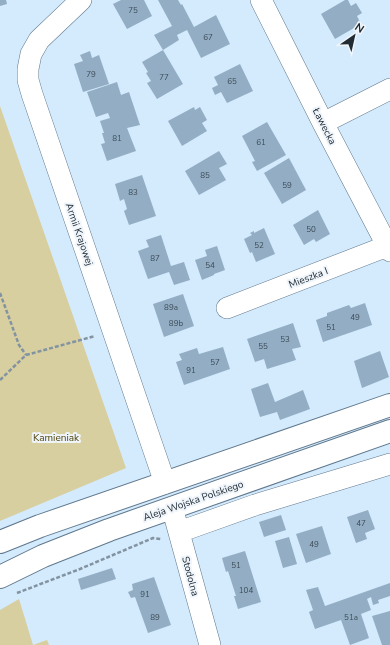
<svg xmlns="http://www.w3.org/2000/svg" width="390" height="645" viewBox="0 0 390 645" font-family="'Nunito Sans',sans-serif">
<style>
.green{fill:#d8cfa0}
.building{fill:#93aec4}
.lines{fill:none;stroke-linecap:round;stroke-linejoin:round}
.minor-casing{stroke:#5f788d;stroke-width:22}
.major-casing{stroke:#5f788d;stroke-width:24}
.path{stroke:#8293a1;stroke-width:2.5;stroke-dasharray:4 2;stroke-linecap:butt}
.minor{stroke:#fff;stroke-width:21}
.major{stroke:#fff;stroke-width:22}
.labels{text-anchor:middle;stroke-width:4;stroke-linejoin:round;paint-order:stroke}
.number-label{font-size:8px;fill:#3d4c58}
.street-label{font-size:10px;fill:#202b34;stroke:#eff5fa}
.park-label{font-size:10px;fill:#4e440b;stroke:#eff5fa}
</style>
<rect width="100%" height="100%" fill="#d4eafd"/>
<path class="green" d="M0 106 126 468 0 521Z
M19 599 33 645 47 640 49 645H0V610Z"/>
<path class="building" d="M0 0H6L7 4 0 6Z
M121 0H144L152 16 127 29 113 4Z
M158 0H178L181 5 182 4 194 27 216 15 230 44 201 58 187 30 177 35 179 40 163 50 154 35 172 26Z
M345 0H348L351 6 356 3 362 13 357 16 361 24 335 39 321 14Z
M163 50 183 84 157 99 147 83 151 81 146 73 148 72 142 62Z
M90 51 92 58 99 55 109 84 83 92 74 64 83 61 80 55Z
M240 64 253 91 227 103 221 92 215 95 212 88 218 85 214 77Z
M117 82 121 95 129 92 140 125 127 128 136 151 107 161 101 144 105 143 102 133H104L100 121 110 118 108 113 96 117 87 92Z
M194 107 195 110 200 107 207 120 202 123 207 131 182 146 168 121Z
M267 122 286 155 257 171 252 162 255 161 242 136Z
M219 151 227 164 219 168 226 180 199 195 185 171Z
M289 158 306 190 282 204 264 173Z
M142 175 156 216 129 225 124 211 127 209 124 199 120 201 115 184Z
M318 210 330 234 316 242 314 239 304 245 293 225Z
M264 228 275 254 256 262 252 252 250 253 244 239 252 235 250 233 254 231V233Z
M161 235 171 266 184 262 190 280 174 285 169 272 148 279 138 251 149 247 146 240Z
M217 246 225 270 214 274V275L202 280 195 260 207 256 205 250Z
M183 294 194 326 164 337 153 304Z
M365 303 372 325 323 342 316 320 327 316V313L349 305 351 308Z
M293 323 301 347 292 349 296 360 267 369 264 359 255 362 247 339Z
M223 347 230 369 184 385 176 362 182 360 179 354 197 348 199 354Z
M380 351 389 377 362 388 354 361Z
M268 383 275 402 303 390 310 409 280 420 277 412 260 417 251 389Z
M368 510 375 529 365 533 367 539 356 543 347 517Z
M281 515 286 530 264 537 259 522Z
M322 526 331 554 306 563 296 534Z
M289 537 297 564 283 568 275 541Z
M245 551 261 602 238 609 234 596H236L228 571 226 572 222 558Z
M112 568 116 579 81 590 78 579Z
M154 577 171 625 148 633 135 597 131 598 128 592 133 590 132 584Z
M390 583V596L378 600 379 603 373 605 371 597 367 599 371 610 361 614 369 638 350 645 341 620 315 629 309 612 313 610 306 590 318 587 325 606Z
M390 611V645H382L372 616Z"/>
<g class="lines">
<defs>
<path id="minor" d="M81 0 39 40 31 54 28 69V80L32 94 165 483
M261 0 323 123 390 251
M323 123 390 89
M227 308 390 245
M175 518 210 645
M179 532 255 505 390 464"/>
<path id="major" d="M0 542 40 526 390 405
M0 577 43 556 109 530 390 431"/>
</defs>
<use href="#minor" class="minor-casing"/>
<use href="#major" class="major-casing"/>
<path class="path" d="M0 293 19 345 26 355
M0 380 26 355 95 336
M17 593 80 569 153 538 161 539"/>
<use href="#minor" class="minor"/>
<use href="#major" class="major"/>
</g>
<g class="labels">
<g class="number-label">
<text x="133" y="13">75</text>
<text x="208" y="40">67</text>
<text x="91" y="77">79</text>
<text x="164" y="80">77</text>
<text x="232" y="84">65</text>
<text x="117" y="141">81</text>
<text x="261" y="145">61</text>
<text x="205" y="178">85</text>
<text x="287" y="188">59</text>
<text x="133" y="195">83</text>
<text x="311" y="232">50</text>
<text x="259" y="248">52</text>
<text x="155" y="261">87</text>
<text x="210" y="268">54</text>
<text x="171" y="310">89a</text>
<text x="355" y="320">49</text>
<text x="176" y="326">89b</text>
<text x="331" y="330">51</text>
<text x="285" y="342">53</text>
<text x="263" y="349">55</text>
<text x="215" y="365">57</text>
<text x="191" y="373">91</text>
<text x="361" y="526">47</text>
<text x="314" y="547">49</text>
<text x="236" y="568">51</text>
<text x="246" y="593">104</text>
<text x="145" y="597">91</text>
<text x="155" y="620">89</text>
<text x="351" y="620">51a</text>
</g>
<g class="street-label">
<text transform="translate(325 126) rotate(63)" y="4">Ławecka</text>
<text transform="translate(80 234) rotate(71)" y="4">Armii Krajowej</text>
<text transform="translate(308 277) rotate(-21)" y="4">Mieszka I</text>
<text transform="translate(193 500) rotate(-19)" y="4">Aleja Wojska Polskiego</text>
<text transform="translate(191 576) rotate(75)" y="4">Stodolna</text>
</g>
<g class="park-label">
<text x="56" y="441">Kamieniak</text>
</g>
</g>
<g transform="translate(354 36) rotate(34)" stroke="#eff5fa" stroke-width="3" paint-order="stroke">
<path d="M0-3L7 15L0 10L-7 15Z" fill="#202b34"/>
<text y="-6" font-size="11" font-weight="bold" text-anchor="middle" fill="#202b34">N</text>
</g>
</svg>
